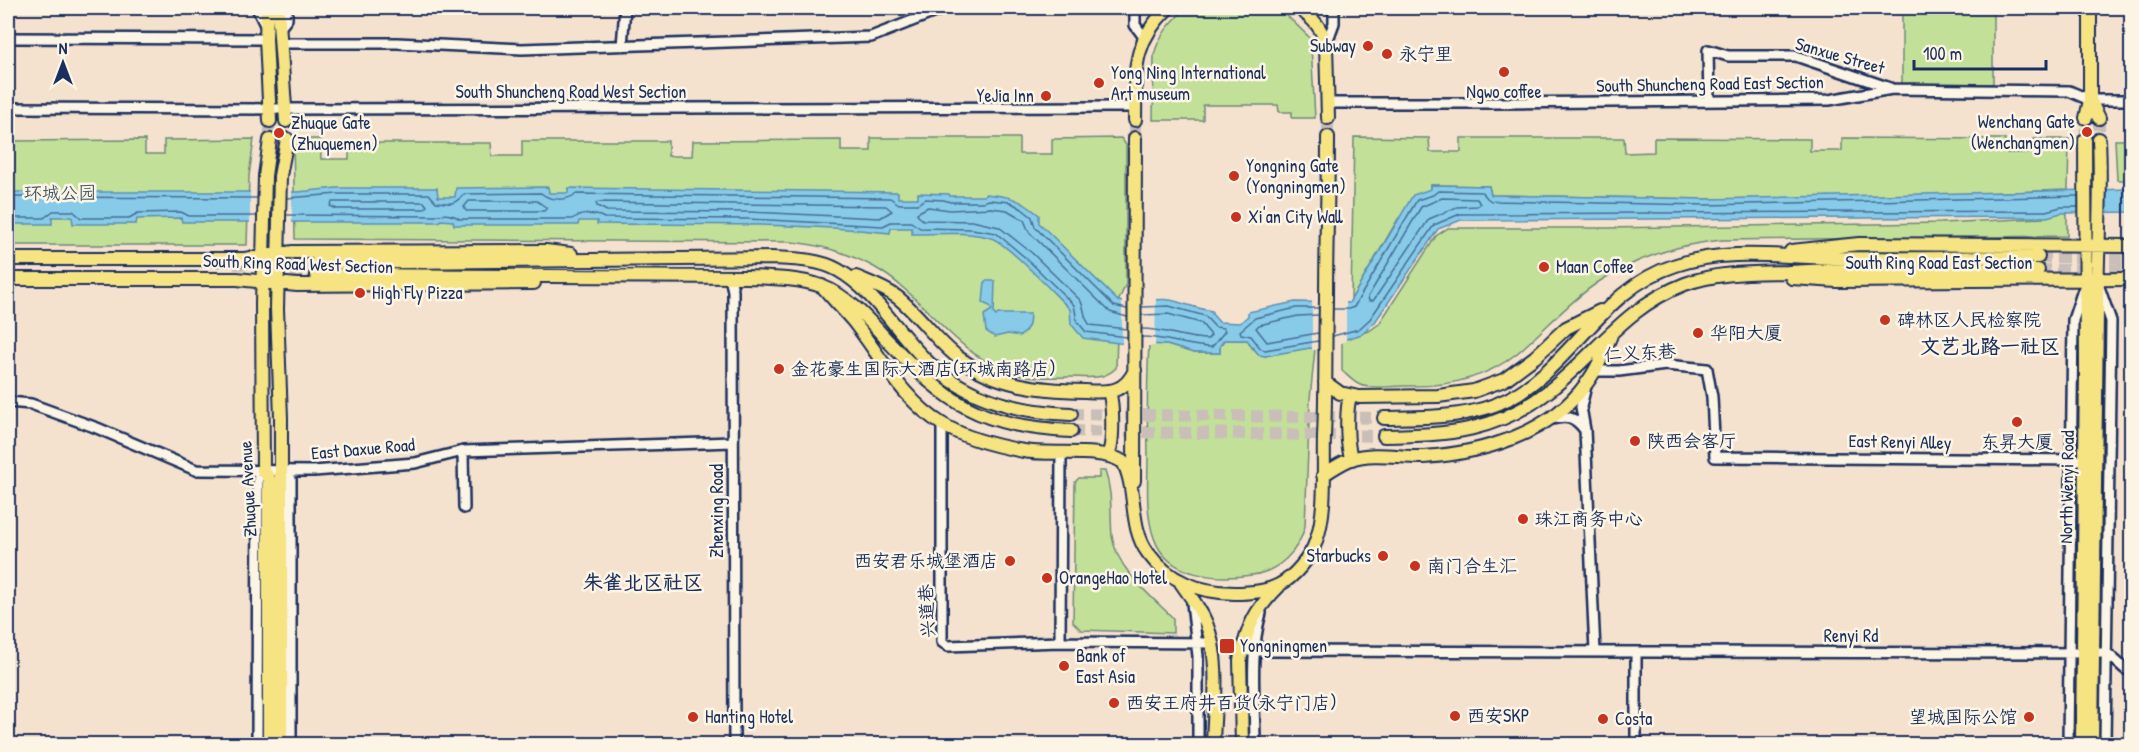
<svg xmlns="http://www.w3.org/2000/svg" width="2139" height="752" viewBox="0 0 2139 752" font-family="'Patrick Hand','LXGW WenKai TC',sans-serif">
<style>
.green{fill:#c2e097;stroke:#6e887a;stroke-width:1.5}
.water{fill:#87cbe9;stroke:#5c8db1;stroke-width:1.5}
.pier{fill:#f5e2ce}
.lines{fill:none;stroke-linecap:round;stroke-linejoin:round}
.shore{stroke:#466d96;stroke-width:1.5}
.major-tunnel{stroke:#c9beb8;stroke-width:12;stroke-dasharray:12 6;stroke-linecap:butt}
.minor-casing{stroke:#1b2f5e;stroke-width:14}
.major-casing{stroke:#1b2f5e;stroke-width:16}
.minor{stroke:#fcf5e5;stroke-width:9}
.major{stroke:#f6e381;stroke-width:12}
.poi-dot{fill:#c8321e;stroke:#fcf5e5;stroke-width:2}
.labels{text-anchor:middle;stroke-width:5;stroke-linejoin:round;paint-order:stroke}
.poi-label{font-size:18px;fill:#1b2f5e;stroke:#fcf5e5;text-anchor:start}
.street-label{font-size:18px;fill:#1b2f5e;stroke:#fcf5e5}
.park-label{font-size:18px;fill:#455b6c;stroke:#fcf5e5}
.neighbourhood-label{font-size:20px;font-weight:bold;fill:#1b2f5e;stroke:#fcf5e5}
</style>
<rect width="100%" height="100%" fill="#f5e2ce"/>
<filter id="ink" filterUnits="userSpaceOnUse"><feTurbulence type="fractalNoise" baseFrequency=".0167" numOctaves="2"/><feDisplacementMap in="SourceGraphic" scale="12" xChannelSelector="R" yChannelSelector="G"/><feConvolveMatrix kernelMatrix="1 2 1 2 8 2 1 2 1" color-interpolation-filters="sRGB"/></filter>
<g filter="url(#ink)">
<path class="green" d="M1186 8H1279L1309 37 1311 45 1315 118H1292V112H1279L1278 105H1203V120H1153L1154 55C1159 34 1172 22 1186 8Z
M1902 8H1993V84H1902Z
M1354 137 1429 138 1430 152H1461V138H1624L1625 153 1654 152V138L1810 139V151H1842V138L2005 139V153H2032L2033 139H2069L2068 190 1826 198 1708 199 1491 195 1489 186 1431 185V189L1398 219 1351 300Z
M871 138H1019V154H1052V139L1121 138 1126 145V284L1118 302 1116 368C1103 381 1086 377 1069 377 1055 377 1041 378 1028 376 957 365 931 299 874 267 849 253 820 245 791 242L295 239 293 139H320L321 159H349V143H491L492 156H522V141H668V156H692L693 141 841 140V151H871Z
M254 139 249 176 247 245H8V141L145 140V154H164V140Z
M2115 140H2131V180H2117Z
M2067 210V236L1723 240C1679 244 1641 256 1603 279 1570 300 1546 329 1516 354 1485 379 1444 387 1405 386 1394 386 1368 389 1360 385 1353 382 1347 375 1342 371V342L1345 337 1369 331 1379 324 1436 236 1448 228H1605L1941 223 2043 218V213Z
M1224 340H1248L1252 348 1265 356 1310 347 1315 349 1310 399 1305 526C1299 551 1278 572 1252 575 1217 580 1168 578 1154 538 1145 513 1148 483 1148 456 1147 418 1147 381 1149 343L1167 345 1194 353H1220V346Z
M1099 471H1105C1113 493 1110 514 1112 536 1117 570 1150 595 1173 618V633L1081 630 1073 622 1075 482 1079 478H1099Z"/>
<path class="water" d="M1431 185 1489 186 1491 195 1708 199 2131 189 2132 212 2061 213 2047 217 1461 220 1438 229 1375 322 1362 334 1315 349 1310 348 1265 356 1259 355 1247 340H1224L1220 346V353H1194L1167 345 1118 343 1083 338 1071 324 1070 309C1055 295 1007 243 991 238 966 231 938 234 912 234V228H891L890 233C793 222 694 225 597 224V221H579L578 225H454L453 221 441 220 439 222H182L181 218 137 219 136 224H73L72 217H52V224H8V192H298L337 188H437L438 197H455L456 188 548 187 549 193H568V188L898 192V198H918V193L949 194 950 196H984L985 194C1009 196 1019 198 1039 215V223L1118 301C1135 306 1153 297 1170 300 1184 303 1197 309 1212 311V314L1219 322 1240 323 1248 316V312L1295 302 1349 303 1413 195 1431 189Z
M985 281H995L994 314 996 316 998 314H1030L1029 325 1024 333 1020 336 1008 334 995 337 986 331 984 315 992 310 990 306 983 303Z"/>
<path class="pier" d="M250 189H292V224L250 225Z
M1156 296 1155 346H1122V299Z
M1312 299 1346 300V341L1320 350H1312Z"/>
<g class="lines">
<path class="shore" d="M8 197 257 198
M287 198 338 194H429L436 202C452 204 454 205 464 194L541 193C550 201 566 201 576 194L890 198 899 204H918L925 199 944 200 950 202H983L989 200 1010 202 1022 209 1032 217 1035 227 1114 306 1127 309
M1442 198 1477 199 1480 204 1477 206 1457 207 1429 219 1373 301H1369L1368 297 1421 207Z
M469 201H537L547 208 544 211H466L464 207Z
M332 202H424L427 206 424 209H337L330 206Z
M599 202 886 206 892 211 880 218 748 212 607 211 597 206 596 203Z
M287 215 435 216C443 213 453 214 460 219H572C581 213 595 213 604 218L748 219 883 226 891 222H911L920 228 972 229 996 233 1027 259 1074 305 1077 321 1086 332 1127 337
M8 218H44L53 211H73L81 218H129L138 213 181 212 189 216H257
M1333 309H1349L1354 307 1417 200 1433 195 1438 191 1482 192 1487 198 1491 201 1708 205 2078 196
M1127 329 1090 325C1082 316 1086 309 1080 300L1032 253 999 227 972 221 923 220 918 216 917 213 928 207 950 210 991 208 1007 210 1024 220 1029 232 1110 312 1127 317
M1142 329C1165 329 1185 339 1208 339L1211 335 1201 323 1168 314 1142 315
M1318 333 1267 342 1256 328 1259 325 1298 316 1318 315
M1333 336 1359 329 1370 319 1434 225 1460 214 2046 211 2061 207H2078
M1142 337C1166 337 1188 347 1212 347L1225 331 1223 328 1215 327 1205 316 1169 306 1142 307
M1318 341 1265 350 1261 349 1251 336 1241 334 1240 331 1255 318 1296 308H1318"/>
<path class="major-tunnel" d="M1328 118V137
M2099 118V139
M1135 138V120
M270 140V121
M2085 140 2086 118
M2038 257H2132
M234 264 316 263
M2038 270 2132 269
M255 276 316 275
M1071 414 1384 418
M1071 431 1384 436"/>
<defs>
<path id="minor" d="M257 8 266 27
M1135 8V25L1144 37
M279 29 287 19V8
M8 38 266 39
M281 43H397L522 49 871 37 945 8
M1326 45 1334 23V8
M622 46 625 8
M1709 101 1708 50 1728 56H1796L1890 88
M1328 103H1494L1829 100 1892 89 2069 91 2090 100H2132
M8 108 286 109 1135 107
M730 277 733 291 734 744
M2099 287 2111 321 2105 744
M1594 371H1619L1666 365 1707 369 1712 397 1715 457 2085 460
M1586 386 1581 407 1585 430 1595 652
M8 402 31 404 97 428 196 470 314 471 415 463 463 451 733 442
M1552 419C1567 415 1575 417 1584 429
M942 424V642L948 646 1060 642
M463 451 464 508
M1061 453 1060 642 1212 643
M281 471 291 479V744
M1192 603 1198 656V744
M1242 651 2093 653H2107L2125 669H2132
M257 744 258 479 263 470
M1255 744C1255 702 1249 654 1261 613
M1636 744V652
M2068 744 2073 320 2083 290"/>
<path id="major" d="M267 8 266 39 270 121
M278 8 286 121
M1299 8C1313 19 1322 27 1326 45L1328 118
M2090 100 2099 118
M2086 118 2090 100V8
M1135 120C1136 72 1130 45 1168 8
M1791 251 1859 244 2132 246
M8 259H244L293 252 546 251 571 254
M316 263 771 258C792 259 819 259 838 270 877 292 898 336 931 365 971 400 1019 412 1071 414
M316 275 748 277C772 278 798 278 821 286 848 296 869 320 888 341 949 405 980 426 1071 431
M856 277C870 283 885 288 897 297 920 315 936 341 959 358 997 386 1040 390 1085 391 1108 392 1124 394 1135 370
M1792 278 1837 281 2132 279
M8 279H237L297 285 534 283
M822 286C832 298 843 309 853 321 881 356 902 400 942 424 966 439 996 446 1024 451 1051 456 1101 447 1123 462 1138 490 1128 526 1148 553 1169 582 1199 592 1234 593 1249 593 1266 592 1279 585 1294 577 1311 557 1316 541 1327 511 1323 469 1324 437 1326 391 1325 346 1326 300 1326 246 1328 191 1328 137
M1325 382 1340 393 1359 397 1438 396 1474 391 1504 380 1535 357 1566 328 1600 311
M1350 396C1346 409 1346 447 1352 459
M1384 418C1426 417 1469 419 1508 399 1575 363 1601 289 1676 265 1726 248 1783 257 1834 258 1902 259 1970 257 2038 257
M1384 436C1448 435 1498 432 1550 390 1597 353 1625 307 1685 284 1717 272 1754 273 1788 272 1871 267 1954 270 2038 270
M1108 455C1114 444 1113 403 1109 391
M1323 475C1332 469 1341 463 1351 459 1373 451 1401 458 1424 457 1483 453 1550 434 1586 384 1597 370 1604 352 1611 335
M1134 481 1135 138
M1181 583C1190 596 1200 608 1206 623 1221 660 1214 705 1213 744
M269 744V478L263 470 262 304 265 176 270 140
M281 744V418L277 309 280 176 287 139
M1242 744 1240 660C1248 626 1254 611 1279 586
M2082 744 2086 369 2085 140
M2092 744C2093 600 2095 456 2097 312 2097 254 2102 197 2099 139"/>
</defs>
<use href="#minor" class="minor-casing"/>
<use href="#major" class="major-casing"/>
<use href="#minor" class="minor"/>
<use href="#major" class="major"/>
</g>
</g>
<g class="poi-dot">
<circle cx="1368" cy="46" r="6"/>
<circle cx="1387" cy="54" r="6"/>
<circle cx="1504" cy="72" r="6"/>
<circle cx="1099" cy="83" r="6"/>
<circle cx="1046" cy="96" r="6"/>
<circle cx="2087" cy="132" r="6"/>
<circle cx="279" cy="133" r="6"/>
<circle cx="1234" cy="176" r="6"/>
<circle cx="1236" cy="217" r="6"/>
<circle cx="1544" cy="267" r="6"/>
<circle cx="360" cy="293" r="6"/>
<circle cx="1885" cy="320" r="6"/>
<circle cx="1698" cy="333" r="6"/>
<circle cx="779" cy="369" r="6"/>
<circle cx="2017" cy="422" r="6"/>
<circle cx="1635" cy="441" r="6"/>
<circle cx="1523" cy="519" r="6"/>
<circle cx="1383" cy="556" r="6"/>
<circle cx="1010" cy="561" r="6"/>
<circle cx="1415" cy="566" r="6"/>
<circle cx="1047" cy="578" r="6"/>
<rect x="1219" y="638" width="16" height="16" rx="3"/>
<circle cx="1064" cy="666" r="6"/>
<circle cx="1114" cy="703" r="6"/>
<circle cx="1455" cy="716" r="6"/>
<circle cx="693" cy="717" r="6"/>
<circle cx="2029" cy="717" r="6"/>
<circle cx="1603" cy="719" r="6"/>
</g>
<g class="labels">
<g class="poi-label">
<text x="1356" y="52" text-anchor="end">Subway</text>
<text x="1399" y="60">永宁里</text>
<text x="1111" y="79">Yong Ning International<tspan x="1111" dy="21">Art museum</tspan></text>
<text x="1504" y="98" text-anchor="middle">Ngwo coffee</text>
<text x="1034" y="102" text-anchor="end">YeJia Inn</text>
<text x="2075" y="128" text-anchor="end">Wenchang Gate<tspan x="2075" dy="21">(Wenchangmen)</tspan></text>
<text x="291" y="129">Zhuque Gate<tspan x="291" dy="21">(Zhuquemen)</tspan></text>
<text x="1246" y="172">Yongning Gate<tspan x="1246" dy="21">(Yongningmen)</tspan></text>
<text x="1248" y="223">Xi'an City Wall</text>
<text x="1556" y="273">Maan Coffee</text>
<text x="372" y="299">High Fly Pizza</text>
<text x="1897" y="326">碑林区人民检察院</text>
<text x="1710" y="339">华阳大厦</text>
<text x="791" y="375">金花豪生国际大酒店(环城南路店)</text>
<text x="1647" y="447">陕西会客厅</text>
<text x="2017" y="448" text-anchor="middle">东昇大厦</text>
<text x="1535" y="525">珠江商务中心</text>
<text x="1371" y="562" text-anchor="end">Starbucks</text>
<text x="998" y="567" text-anchor="end">西安君乐城堡酒店</text>
<text x="1427" y="572">南门合生汇</text>
<text x="1059" y="584">OrangeHao Hotel</text>
<text x="1240" y="652">Yongningmen</text>
<text x="1076" y="662">Bank of<tspan x="1076" dy="21">East Asia</tspan></text>
<text x="1126" y="709">西安王府井百货(永宁门店)</text>
<text x="1467" y="722">西安SKP</text>
<text x="705" y="723">Hanting Hotel</text>
<text x="2017" y="723" text-anchor="end">望城国际公馆</text>
<text x="1615" y="725">Costa</text>
</g>
<g class="street-label">
<text transform="translate(1840 56) rotate(16)" y="6">Sanxue Street</text>
<text transform="translate(1710 84) rotate(-1)" y="6">South Shuncheng Road East Section</text>
<text x="571" y="98">South Shuncheng Road West Section</text>
<text x="1939" y="269">South Ring Road East Section</text>
<text transform="translate(298 264) rotate(2)" y="6">South Ring Road West Section</text>
<text transform="translate(1640 353) rotate(-3)" y="6">仁义东巷</text>
<text transform="translate(1900 442) rotate(1)" y="6">East Renyi Alley</text>
<text transform="translate(363 449) rotate(-5)" y="6">East Daxue Road</text>
<text transform="translate(2067 487) rotate(-89)" y="6">North Wenyi Road</text>
<text transform="translate(248 489) rotate(-93)" y="6">Zhuque Avenue</text>
<text transform="translate(717 511) rotate(-90)" y="6">Zhenxing Road</text>
<text transform="translate(927 611) rotate(-93)" y="6">兴道巷</text>
<text x="1851" y="642">Renyi Rd</text>
</g>
<g class="park-label">
<text x="60" y="199">环城公园</text>
</g>
<g class="neighbourhood-label">
<text x="1990" y="353">文艺北路一社区</text>
<text x="643" y="589">朱雀北区社区</text>
</g>
</g>
<rect width="2139" height="752" fill="none" stroke="#fcf5e5" stroke-width="30"/>
<rect x="15" y="15" width="2109" height="722" fill="none" stroke="#1b2f5e" stroke-width="2" filter="url(#ink)"/>
<g transform="translate(63 63)" stroke="#fcf5e5" stroke-width="4.5" paint-order="stroke">
<path d="M0-4.5L10 22L0 15L-10 22Z" fill="#1b2f5e"/>
<text y="-9" font-size="16" font-weight="bold" text-anchor="middle" fill="#1b2f5e">N</text>
</g>
<path d="M1914 60v9h132v-9" fill="none" stroke="#1b2f5e" stroke-width="3"/>
<text x="1923" y="60" font-size="18" fill="#1b2f5e" stroke="#fcf5e5" stroke-width="4.5" paint-order="stroke">100 m</text>
</svg>
